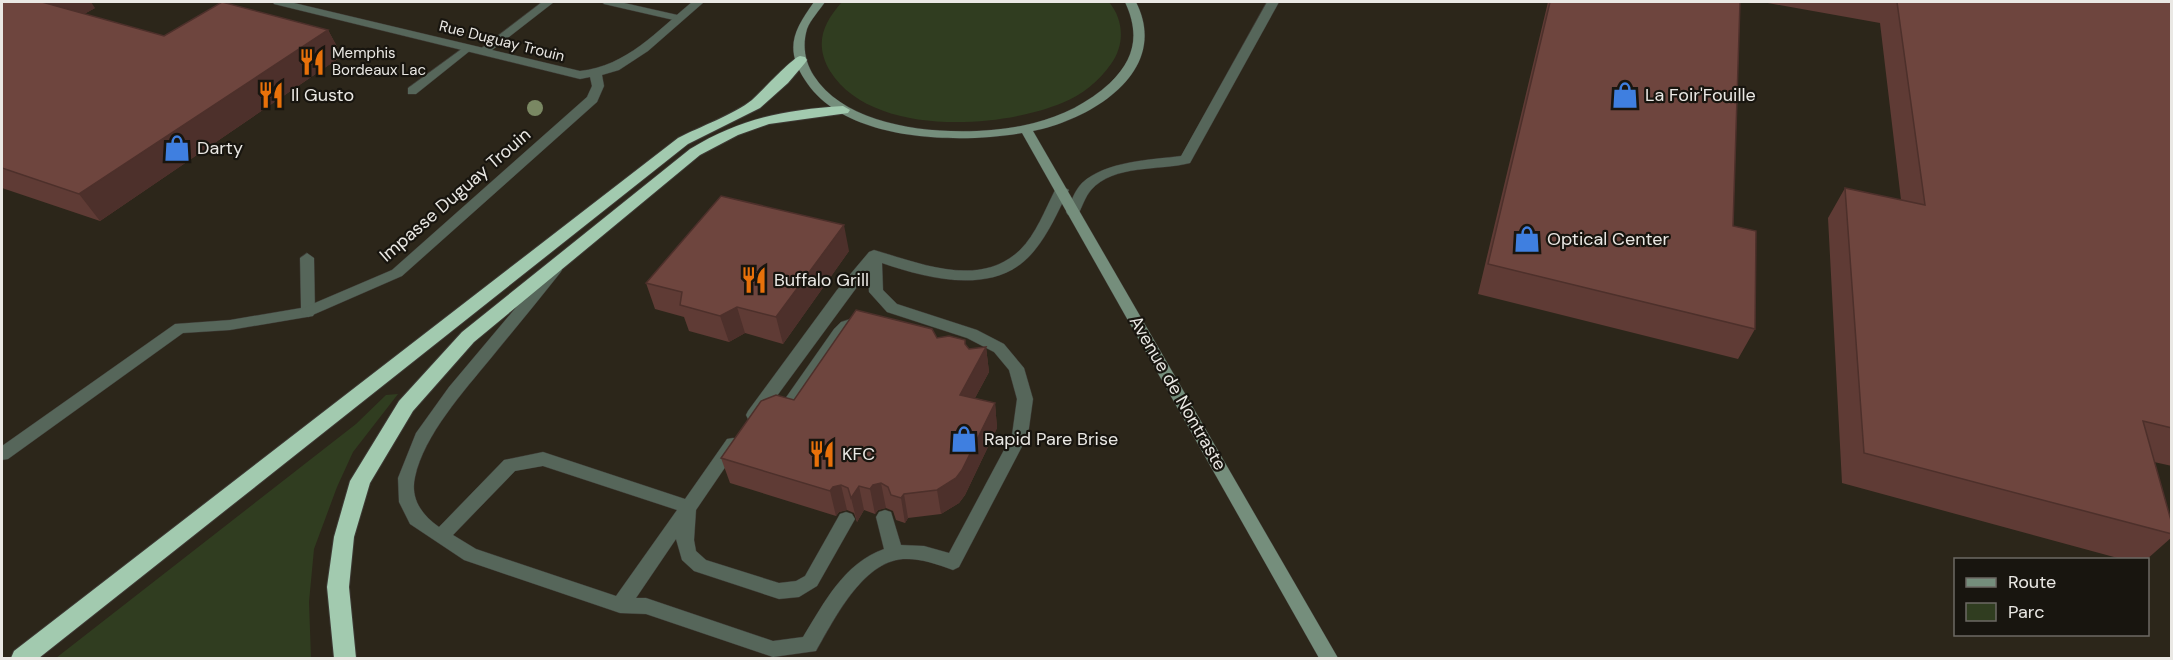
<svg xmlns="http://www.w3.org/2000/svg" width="2173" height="660" viewBox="0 0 2173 660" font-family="'DM Sans',sans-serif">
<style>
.built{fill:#2c261a;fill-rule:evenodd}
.green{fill:#303d20}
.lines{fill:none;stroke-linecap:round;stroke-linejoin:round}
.lane-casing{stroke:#3e3a35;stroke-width:1}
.street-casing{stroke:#3e3a35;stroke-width:1}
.secondary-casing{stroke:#3e3a35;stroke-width:1}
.highway-casing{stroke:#3e3a35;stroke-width:2}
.lane{fill:#56665a;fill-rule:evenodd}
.street{fill:#56665a;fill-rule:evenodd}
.secondary{fill:#758e7c;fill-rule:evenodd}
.highway{fill:#a2caaf;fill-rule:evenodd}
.tree{fill:#7a8863}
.wall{fill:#5f3b35}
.shaded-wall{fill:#4d302b}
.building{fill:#6e453e;stroke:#4d302b;stroke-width:1.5}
.labels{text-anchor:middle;stroke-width:4.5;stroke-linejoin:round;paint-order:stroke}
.far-street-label{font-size:15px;fill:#eae8e4;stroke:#18150f}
.far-poi-label{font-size:15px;fill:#eae8e4;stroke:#18150f;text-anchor:start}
.poi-label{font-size:18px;fill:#eae8e4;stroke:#18150f;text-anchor:start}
.street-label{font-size:18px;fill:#eae8e4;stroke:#18150f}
</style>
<rect width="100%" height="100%" fill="#221e18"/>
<path class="built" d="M2 2H2171V658H2ZM1956 560H2148V634H1956Z"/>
<path class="green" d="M842 2H1109C1124 20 1125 45 1111 64 1099 81 1082 95 1062 103 999 129 871 137 830 71 814 44 823 23 842 2Z
M398 394 353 452 337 487 314 549 309 602 311 658H56L356 424 386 395Z"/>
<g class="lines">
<defs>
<path id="lane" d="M542 2H554L487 54H479V50Z
M602 2H620L682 16 684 18 678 21 604 4Z
M1267 2H1279L1190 163C1159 171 1114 164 1091 190 1085 197 1082 207 1078 215H1068L1066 212C1071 203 1074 191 1082 183 1106 161 1150 160 1181 156Z
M467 45 471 46V50L416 94H408V88Z
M1062 186 1069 190C1058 211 1049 233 1034 251 997 297 929 279 882 263L883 290 897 304 977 330 1004 344 1024 368 1033 399 1028 435 959 567 953 570C937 564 920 558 903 559 862 562 834 620 816 651L773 657 646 614 620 613 464 560 410 524 399 502 398 478 416 433 449 387 550 267H560L562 270 560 273C537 302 514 330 491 358 464 391 424 435 415 477 410 499 422 515 439 527L504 460 543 452 685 499 727 439 733 438 739 439 741 444 696 510 694 540 696 551 706 560 779 583 796 581 805 576 840 514 846 512 852 514 855 519 817 586 799 597 779 599 694 571 682 560 676 539 636 598H646L773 641 803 637C824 603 844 563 884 549L876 517 879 512 885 510 891 512 901 545 924 546 949 553 1012 435 1017 399 1009 370 994 352 967 338 887 312 869 292 868 272 760 419 754 421 748 419 746 415 748 411 837 290 869 252 874 250C920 263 979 289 1020 250 1036 234 1045 210 1055 190ZM543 466 677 510 616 596 476 549 453 535 515 471Z
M307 253 314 258 315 312 313 316 230 330 183 333 8 459 2 460V446L175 324 230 320 301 308 300 258Z
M857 317 862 318 864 322C861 329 850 331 844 337L792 414 778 419 772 417 770 413 772 409 780 406 834 329 841 322Z"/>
<path id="street" d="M273 2H290L580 71C627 66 657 31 692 2H704L648 51 619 70 602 75 604 86 597 102 402 276 308 317 301 312 303 308 392 270 587 97 592 86 590 77 580 79 274 4Z"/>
<path id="secondary" d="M814 2H825C819 11 811 19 807 29 802 46 805 62 814 76 852 136 973 139 1034 123 1062 116 1088 103 1110 83 1135 59 1140 34 1125 2H1136C1171 71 1092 119 1033 131L1338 658H1319L1022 133C958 144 844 142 805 80 784 48 794 30 814 2Z"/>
<path id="highway" d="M800 56 805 57 807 60 805 63 788 83 760 108 688 144 39 658H11L14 651 678 138C699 127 735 114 752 100 762 91 792 58 800 56Z
M843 106 850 110 848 113 769 124 738 135 700 155 474 342 413 411 370 483 354 537 349 587 356 658H334L327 587 334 537 350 481 399 401 462 332 690 149C741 118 784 110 843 106Z"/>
</defs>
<use href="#lane" class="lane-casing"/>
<use href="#street" class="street-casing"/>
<use href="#secondary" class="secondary-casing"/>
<use href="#highway" class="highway-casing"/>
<use href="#lane" class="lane"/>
<use href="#street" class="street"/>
<use href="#secondary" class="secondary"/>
<use href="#highway" class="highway"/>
</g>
<circle class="tree" cx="535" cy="108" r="8"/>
<path class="wall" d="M2 2 95 8 84 14 164 36 328 30 342 56 100 221 2 188Z
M1548 2H1740L1733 226 1755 329 1738 359 1478 294Z
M1762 2H2172V466L2154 462 2172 537 2146 560H2125L1842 483 1828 218 1845 188 1901 200 1880 23Z
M849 251 783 344 745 333 729 342 689 331 684 317 655 309 646 283Z
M937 338 965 345 969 349 986 347 989 372 975 398 995 403 997 428 965 495 959 503 941 514 908 518 905 523 896 520 893 511 886 508 878 510 875 514 864 510 857 522 854 513 847 510 839 512 836 516 730 483 721 458 794 400Z"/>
<path class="shaded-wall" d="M41 2H91L95 8 59 28Z
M328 30 342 56 100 221 79 194Z
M844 225 849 251 783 344 776 317Z
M737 307 745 333 729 342 720 316Z
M986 347 989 372 963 420 960 395Z
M995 403 997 428 965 495 959 503 941 514 937 490Z
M881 483 886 508 878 510 875 514 870 489 873 485Z
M841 485 847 510 839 512 836 516 830 491 833 487Z
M859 486 864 510 857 522 851 498Z
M904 494 908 518 905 523 901 498Z"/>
<path class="building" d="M2 2H42L164 36 222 2 328 30 79 194 2 168Z
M1550 2H1740L1733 226 1756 231 1755 329 1488 264Z
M1897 2H2172V428L2143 421 2172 524V534L1864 453 1845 188 1925 205Z
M721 196 844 225 776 317 737 307 720 316 680 305 682 292 646 283Z
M856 310 932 329 937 338 949 336 965 340V344L969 349 986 347 960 395 995 403 962 470 956 478 937 490 904 494 901 498 891 495 888 487 881 483 873 485 870 489 859 486 851 498 848 488 841 485 833 487 830 491 721 458 761 401 776 395 794 400Z"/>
<defs>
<symbol id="restaurant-bare" viewBox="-9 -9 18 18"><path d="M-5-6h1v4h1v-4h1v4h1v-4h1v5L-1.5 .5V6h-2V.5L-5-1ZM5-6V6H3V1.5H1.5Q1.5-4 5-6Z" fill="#e8710a" stroke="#18150f" stroke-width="2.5" paint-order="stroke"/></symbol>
<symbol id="shop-bare" viewBox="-9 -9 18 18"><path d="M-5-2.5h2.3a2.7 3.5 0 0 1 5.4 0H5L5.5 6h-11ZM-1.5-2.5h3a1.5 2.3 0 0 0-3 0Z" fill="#3f7fe0" stroke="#18150f" stroke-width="2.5" paint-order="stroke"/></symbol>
</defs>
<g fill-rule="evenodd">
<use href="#restaurant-bare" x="293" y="43" width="38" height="38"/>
<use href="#restaurant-bare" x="252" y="76" width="38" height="38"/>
<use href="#shop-bare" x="1606" y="76" width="38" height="38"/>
<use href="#shop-bare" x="158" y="129" width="38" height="38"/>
<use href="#shop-bare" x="1508" y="220" width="38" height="38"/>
<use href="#restaurant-bare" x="735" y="261" width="38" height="38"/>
<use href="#shop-bare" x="945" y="420" width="38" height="38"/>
<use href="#restaurant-bare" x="803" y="435" width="38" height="38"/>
</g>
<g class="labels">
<g class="far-street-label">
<text transform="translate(502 41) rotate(14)" y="5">Rue Duguay Trouin</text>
</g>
<g class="far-poi-label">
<text x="332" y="58">Memphis<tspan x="332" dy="17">Bordeaux Lac</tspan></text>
</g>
<g class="poi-label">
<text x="291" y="101">Il Gusto</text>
<text x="1645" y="101">La Foir'Fouille</text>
<text x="197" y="154">Darty</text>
<text x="1547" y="245">Optical Center</text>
<text x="774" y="286">Buffalo Grill</text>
<text x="984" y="445">Rapid Pare Brise</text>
<text x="842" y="460">KFC</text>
</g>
<g class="street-label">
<text transform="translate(455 195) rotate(-41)" y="6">Impasse Duguay Trouin</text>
<text transform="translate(1178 393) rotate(60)" y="6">Avenue de Nontraste</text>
</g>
</g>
<rect width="2173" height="660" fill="none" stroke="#eae8e4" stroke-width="6"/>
<rect x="1954" y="558" width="195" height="78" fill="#18150f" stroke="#6c6964" stroke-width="1.5"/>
<rect x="1966" y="578" width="30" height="9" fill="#758e7c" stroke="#6c6964" stroke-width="1.5"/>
<text x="2008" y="588" font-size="18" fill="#eae8e4">Route</text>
<rect x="1966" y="603" width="30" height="18" fill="#303d20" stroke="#6c6964" stroke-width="1.5"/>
<text x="2008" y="618" font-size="18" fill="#eae8e4">Parc</text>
</svg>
